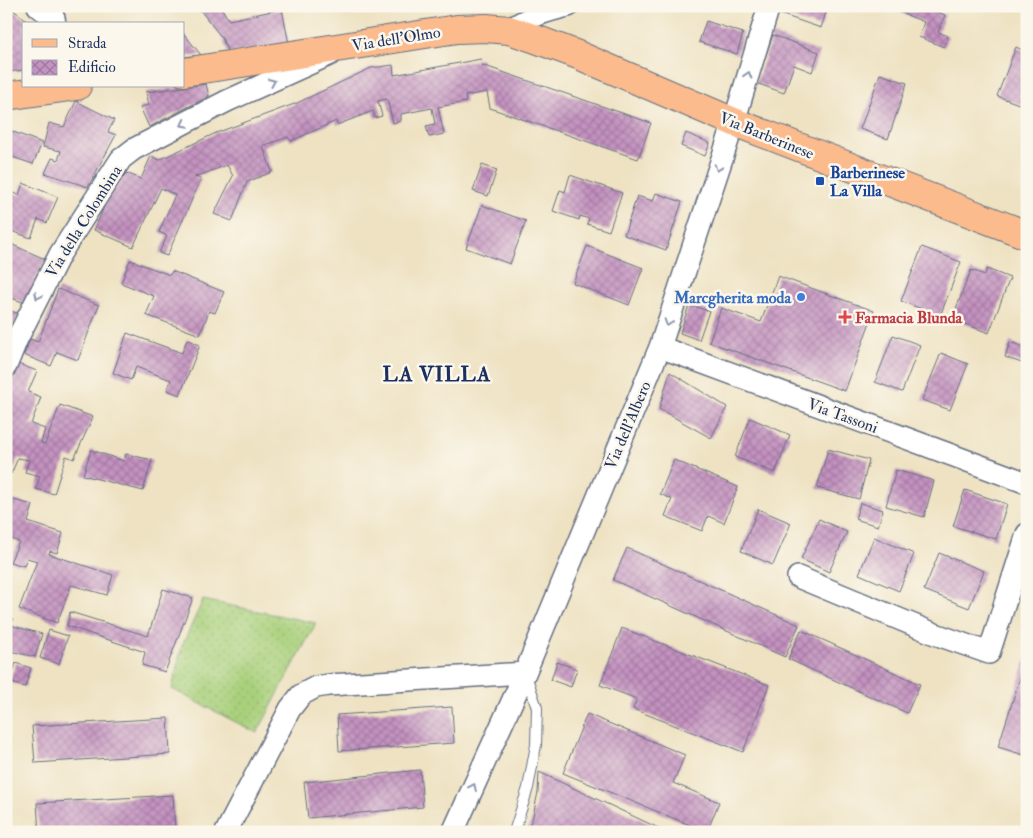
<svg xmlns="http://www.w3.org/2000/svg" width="1033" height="838" viewBox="0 0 1033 838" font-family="'IM FELL Double Pica',serif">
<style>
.garden{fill:url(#garden-dots);stroke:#62806c}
.building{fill:url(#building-cross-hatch)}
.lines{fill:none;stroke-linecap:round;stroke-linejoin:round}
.lane-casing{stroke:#656e81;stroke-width:12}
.street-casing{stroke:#656e81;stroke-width:24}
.primary-casing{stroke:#656e81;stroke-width:30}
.lane{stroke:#fff;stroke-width:10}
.street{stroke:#fff;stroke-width:21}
.primary{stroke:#fbbb8c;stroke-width:28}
.oneway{stroke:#8d97ae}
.transit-dot{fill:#1a4fb4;stroke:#fbf7ec;stroke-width:2}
.shop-dot{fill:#3f7fe0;stroke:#fbf7ec;stroke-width:2}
.health-dot{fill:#e0444e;stroke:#fbf7ec;stroke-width:2}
.labels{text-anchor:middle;stroke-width:5;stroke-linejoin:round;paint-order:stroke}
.street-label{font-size:16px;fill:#1b2f5e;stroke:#fbf7ec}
.transit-label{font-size:16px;font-weight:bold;fill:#164399;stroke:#fbf7ec;text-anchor:start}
.shop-label{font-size:16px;font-weight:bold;fill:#366cbe;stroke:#fbf7ec;text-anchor:end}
.health-label{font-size:16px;font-weight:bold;fill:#be3a42;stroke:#fbf7ec;text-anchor:start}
.district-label{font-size:21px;font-weight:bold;letter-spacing:1px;fill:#1b2f5e;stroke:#fbf7ec}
</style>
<defs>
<pattern id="garden-dots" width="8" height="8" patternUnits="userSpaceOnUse" patternTransform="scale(1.25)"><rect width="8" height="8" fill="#a9d07b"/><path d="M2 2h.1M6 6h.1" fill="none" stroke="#91b36d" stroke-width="1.8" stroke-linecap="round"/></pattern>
<pattern id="building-cross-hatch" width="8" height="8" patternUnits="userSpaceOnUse" patternTransform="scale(1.25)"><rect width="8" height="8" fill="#c492c0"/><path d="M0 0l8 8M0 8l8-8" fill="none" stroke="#9e789f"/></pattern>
</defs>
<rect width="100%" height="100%" fill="#fbf7ec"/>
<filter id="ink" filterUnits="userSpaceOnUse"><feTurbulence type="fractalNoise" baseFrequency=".02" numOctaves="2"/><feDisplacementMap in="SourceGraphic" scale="10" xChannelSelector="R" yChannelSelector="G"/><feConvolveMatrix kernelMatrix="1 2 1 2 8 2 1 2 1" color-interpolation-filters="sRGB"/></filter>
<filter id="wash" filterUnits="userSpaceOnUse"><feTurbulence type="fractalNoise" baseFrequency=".0096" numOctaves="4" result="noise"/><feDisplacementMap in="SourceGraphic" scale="20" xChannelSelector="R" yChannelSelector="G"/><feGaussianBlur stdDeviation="1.12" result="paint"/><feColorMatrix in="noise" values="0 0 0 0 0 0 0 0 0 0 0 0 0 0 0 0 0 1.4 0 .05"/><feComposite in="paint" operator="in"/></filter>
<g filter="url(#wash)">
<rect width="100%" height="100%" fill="#eee2c2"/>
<path class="garden" d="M203 600 316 623 257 733 172 689 182 646Z"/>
<g id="blocks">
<path class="building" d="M6 6H9L30 24H24V70L6 72Z
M197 6H220L229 20 282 9 289 44 228 53 222 38Z
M782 6H828L821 28 780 14Z
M885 6H923L945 15 938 32 948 36 944 47 919 37 924 22Z
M706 21 743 33 737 54 699 42Z
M184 34 201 55 184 57Z
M773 35 819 52 812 72 794 65 784 93 756 83Z
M1016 47 1027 52V107L997 96Z
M481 59 482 65 651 123 638 159 490 108 487 92 465 96 466 102 438 107 444 134 429 137 426 126 435 124 432 108 401 114V121L393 123 387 99 378 101 382 116 375 118 373 111 337 125 336 121 291 141 288 137 263 146 272 172 247 182 232 221 214 214 233 176 227 165 195 177 201 179 167 256 159 253 167 236 159 232 175 195 161 188 133 247 94 230 108 198 126 173 141 179 151 156 159 160 216 133 297 103 371 68 393 65 394 75Z
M880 74 907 83 888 139 860 129Z
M206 84 209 96 149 127 140 107 149 105 146 92Z
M76 101 114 120 108 132 116 135 88 187 45 173 52 158 58 160 61 151 43 147 49 123 64 127Z
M6 129 42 143 33 164 6 155Z
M686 133 710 143 705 156 681 146Z
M482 165 497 170 488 196 473 191Z
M570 175 622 193 609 231 587 224 589 219 580 216 579 220 553 211 560 190 565 192Z
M23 183 58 197 47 223 38 219 31 238 6 229V190L19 195Z
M656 193 682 202 666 250 624 235 637 196 653 201Z
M482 205 526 221 510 264 466 248Z
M6 242 45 259 25 303 6 296Z
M587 246 643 268 629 305 573 283Z
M922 247 961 262 940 316 901 301Z
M130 260 170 275 172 271 224 292 215 313 209 311 200 335 146 315 154 296 121 283Z
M987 269 1010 278 989 333 952 319 971 270 985 275Z
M778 276 874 311 845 391 709 342 721 308 761 322Z
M58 289 99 305 78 360 57 352 51 366 24 355 30 339 38 342Z
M1027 295V307L1023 305Z
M689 305 709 311 699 340 680 333Z
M6 309 19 314 6 342Z
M127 333 182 353 187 339 200 345 180 395 167 390 171 380 136 367 131 380 113 373Z
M893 335 920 345 902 392 875 382Z
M1010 342 1027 348V365L1005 357Z
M941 353 968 364 950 410 922 400Z
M18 364 37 371 28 392 41 397 31 424 45 429 41 443 45 444 60 405 93 417 74 459 66 456 54 494 36 489 40 476 25 472 29 460 18 458 11 474 6 473V394Z
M670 372 727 407 711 438 659 409Z
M750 418 790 435 775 473 735 457Z
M828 449 869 460 859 499 817 488Z
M91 450 124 461 126 454 152 460 143 491 83 475Z
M674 460 738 487 724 523 708 516 702 531 665 516 672 499 660 494Z
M896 470 934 481 924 517 886 506Z
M965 490 1007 504 996 539 953 526Z
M6 498 33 505 28 522 63 533 57 553 50 551 49 554 113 575 107 595 71 585 57 623 19 609 37 561 27 558 24 566 10 562 19 542 6 537Z
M860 503 883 510 878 526 855 519Z
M758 509 791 523 773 565 741 551Z
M819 519 847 532 829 572 801 559Z
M874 537 914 554 899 591 859 574Z
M627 548 799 625 785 657 613 580Z
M939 553 984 571 969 608 924 590Z
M163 589 193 598 165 672 142 665 145 652 67 626 70 612 148 636Z
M6 618 13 619 10 625 42 634 35 657 6 650Z
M622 628 769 685 743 752 633 709 637 699 600 685Z
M49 630 68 636 59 664 40 658Z
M801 630 920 684 907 713 788 659Z
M1026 659H1027V756L998 747Z
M557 662 577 669 571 687 551 680Z
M16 663 31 668 25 687 9 682Z
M452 707 454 743 339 751 337 715Z
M587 714 685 755 673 783 719 802 707 832 563 773Z
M168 718 170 754 35 763 32 726Z
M420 770 423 807 308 818 304 782Z
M539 772 667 832H527L533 816 538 792Z
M173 795 175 831 39 832 37 803Z"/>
</g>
</g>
<g filter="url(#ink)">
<use href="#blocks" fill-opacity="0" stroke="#656e81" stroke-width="1"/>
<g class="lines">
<defs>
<path id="lane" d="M514 832 528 788 536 745 537 708 526 675"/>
<path id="street" d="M38 6 54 18 55 24
M509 30C528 17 546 11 568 6
M660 347 1027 483
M6 366 17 339 60 254 121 159 134 149 227 101 331 54
M798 577 935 634 989 653 1027 534
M226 832 290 709 301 695 316 687 329 685 525 673
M453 832 525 673 660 347 734 122 769 6"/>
<path id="primary" d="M184 72 457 29 486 28 509 30 533 38 578 55 734 122 1027 235
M6 96 77 86"/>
</defs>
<use href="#lane" class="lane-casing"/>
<use href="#street" class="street-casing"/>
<use href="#primary" class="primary-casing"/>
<use href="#lane" class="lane"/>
<use href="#street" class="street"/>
<use href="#primary" class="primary"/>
</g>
<defs><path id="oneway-chevron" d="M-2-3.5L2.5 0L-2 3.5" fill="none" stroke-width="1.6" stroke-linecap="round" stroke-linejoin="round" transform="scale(1.25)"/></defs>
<g class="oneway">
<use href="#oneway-chevron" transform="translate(748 75) rotate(-73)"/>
<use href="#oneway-chevron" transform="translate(272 82) rotate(-23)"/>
<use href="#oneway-chevron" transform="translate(184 124) rotate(153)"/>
<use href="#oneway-chevron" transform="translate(718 168) rotate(109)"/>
<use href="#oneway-chevron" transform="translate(38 296) rotate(116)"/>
<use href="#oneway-chevron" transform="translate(668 323) rotate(108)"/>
<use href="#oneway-chevron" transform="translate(473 787) rotate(-65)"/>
</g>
</g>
<rect class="transit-dot" x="815" y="176" width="10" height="10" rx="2.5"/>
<circle class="shop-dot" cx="801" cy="297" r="5"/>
<path class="health-dot" d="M842.5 309.5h5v5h5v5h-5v5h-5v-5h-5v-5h5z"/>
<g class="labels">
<g class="street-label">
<text transform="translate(396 38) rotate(-9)" y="6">Via dell'Olmo</text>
<text transform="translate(767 135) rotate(22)" y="6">Via Barberinese</text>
<text transform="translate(83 221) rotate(-58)" y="6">Via della Colombina</text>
<text transform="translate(843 415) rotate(20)" y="6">Via Tassoni</text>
<text transform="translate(627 425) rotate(-67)" y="6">Via dell'Albero</text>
</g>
<g class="transit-label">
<text x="830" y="178">Barberinese<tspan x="830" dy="18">La Villa</tspan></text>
</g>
<g class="shop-label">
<text x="791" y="303">Marcgherita moda</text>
</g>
<g class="health-label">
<text x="855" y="323">Farmacia Blunda</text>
</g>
<g class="district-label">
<text x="437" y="381">LA VILLA</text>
</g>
</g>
<rect width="1033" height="838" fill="none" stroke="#fbf7ec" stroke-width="25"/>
<rect x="22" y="22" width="162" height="65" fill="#fbf7ec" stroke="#a1a7b3"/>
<rect x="32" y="39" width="25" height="8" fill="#fbbb8c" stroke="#a1a7b3"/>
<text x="68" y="48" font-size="15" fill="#1b2f5e">Strada</text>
<rect x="32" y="60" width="25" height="15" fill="url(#building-cross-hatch)" stroke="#a1a7b3"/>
<text x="68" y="72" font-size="15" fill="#1b2f5e">Edificio</text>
</svg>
